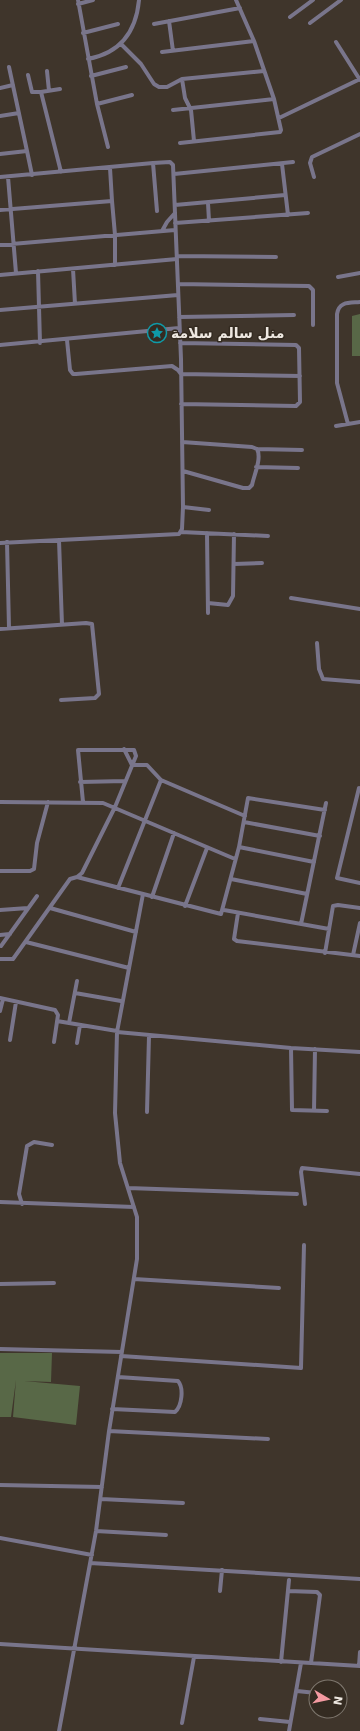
<svg xmlns="http://www.w3.org/2000/svg" width="360" height="1731" viewBox="0 0 360 1731" font-family="'DejaVu Sans',Cairo,sans-serif">
<style>
.green{fill:#586847}
.lines{fill:none;stroke-linecap:round;stroke-linejoin:round}
.minor{stroke:#79758b;stroke-width:4}
.labels{text-anchor:middle;stroke-width:3;stroke-linejoin:round;paint-order:stroke}
.poi-label{font-size:14px;font-weight:bold;fill:#eee8e1;stroke:#342b21;text-anchor:start}
</style>
<rect width="100%" height="100%" fill="#3f352b"/>
<path class="green" d="M360 314V356H352V316Z
M0 1353H52L51 1382 24 1381 80 1386 76 1425 13 1417 16 1380 11 1417H0Z"/>
<g class="lines">
<path class="minor" d="M78 0 97 104 108 147
M78 4 93 0
M290 17 313 0
M169 21 173 51
M310 23 341 0
M154 24 240 8
M83 33 118 24
M336 42 360 80
M121 44 141 64 154 84 159 87H167L182 79 264 71
M162 52 254 41
M88 59C120 53 136 32 139 0
M47 71 49 91
M28 75 32 92H41
M91 76 126 67
M182 79 185 98 191 110 194 141
M0 88 13 85
M60 89 41 92 61 172
M97 104 132 95
M173 110 274 99
M0 116 19 113
M279 118 360 79
M180 143 280 132 281 130 274 99 254 41 236 0
M27 151 32 175
M0 154 27 151 9 67
M153 163 157 211
M282 164 288 215
M110 168 112 201
M174 174 293 162
M0 177 153 163 170 162 173 165 181 359 183 507 182 529 179 534 0 543
M8 177 16 273
M314 177 310 163 312 157 360 134
M208 203 209 221
M175 205 285 195
M0 210 112 201 115 235V265
M175 223 308 213
M162 231 167 222 175 213
M0 245 175 230
M177 256 276 257
M73 269 75 304
M38 271 40 343
M0 275 177 259
M338 277 360 273
M178 284 309 286 313 290V325
M0 310 178 295
M179 317 294 315
M67 340 70 370 73 374H76L172 366 178 370 181 374 300 376
M180 343 296 345 299 348 300 402 296 406 181 404
M0 345 179 328
M348 424 337 383V314C339 301 350 303 360 302
M336 426 360 422
M182 442 252 447 257 449 302 450
M256 467 298 468
M183 471 243 488H249L252 485C254 475 262 458 257 449
M183 507 209 510
M181 532 268 536
M207 533 208 613
M59 540 62 625
M7 542 9 628
M234 564 262 563
M291 598 360 609
M208 603 228 605 233 596 234 534
M0 629 86 623 92 624 99 694 95 698 61 700
M317 643 319 669 323 679 360 682
M124 749 132 765
M132 765H147L161 780
M80 782 125 781
M360 789 359 788 337 878 360 883
M0 802 103 803 235 859
M244 822 320 836
M239 847 314 862
M0 871H30L34 869 37 843 48 802
M77 877 221 914 239 847 248 798 325 810
M231 879 307 894
M118 888 161 780 245 816
M152 897 174 833
M185 906 207 848
M50 908 136 932
M0 910 28 908
M224 910 329 929
M238 913 234 939 237 941 360 956
M301 924 326 803
M0 935 10 934
M26 942 129 968
M1 946 37 896
M325 953 333 906 338 905 360 908
M353 955 360 923
M0 959H13L70 879 77 877 82 873 115 807 136 756 134 750H78L83 802
M75 993 121 1001
M0 998 55 1010 58 1015 54 1042
M0 1011 3 999
M57 1021 117 1031
M69 1023 77 981
M117 1032 291 1048 360 1052
M10 1040 16 1002
M77 1043 80 1025
M291 1048 292 1110 327 1111
M314 1111 315 1049
M147 1112 149 1036
M128 1188 297 1194
M0 1202 134 1207
M22 1204 19 1194 27 1146 34 1142 52 1145
M305 1204 301 1172 302 1168 360 1174
M134 1279 279 1288
M0 1284 54 1283
M0 1349 122 1352
M121 1356 301 1368 304 1245
M112 1409 175 1412C182 1406 184 1388 178 1381L118 1377
M109 1431 268 1439
M0 1485 102 1487
M101 1499 183 1503
M96 1531 166 1535
M0 1538 92 1555
M90 1563 360 1579
M220 1591 222 1570
M288 1591 317 1592 320 1595 311 1663
M0 1644 360 1666
M281 1662 289 1580
M359 1666 360 1652
M297 1691 316 1693
M260 1719 290 1722
M182 1723 194 1657
M59 1731 96 1531 109 1431 137 1259V1217L120 1163 115 1113 117 1032 143 894
M289 1731 301 1663"/>
</g>
<defs>
<symbol id="sight-ring" viewBox="-11 -11 22 22"><circle r="9.5" fill="#342b21" stroke="#0f9aa8" stroke-width="1.5"/><path d="M0-6L1.8-2.2L6-1.7L2.9 1.2L3.7 5.4L0 3.3L-3.7 5.4L-2.9 1.2L-6-1.7L-1.8-2.2Z" fill="#0f9aa8"/></symbol>
</defs>
<g fill-rule="evenodd">
<use href="#sight-ring" x="146" y="322" width="22" height="22"/>
</g>
<g class="labels">
<g class="poi-label">
<text x="171" y="338">منل سالم سلامة</text>
</g>
</g>
<g transform="translate(328 1699) rotate(99)"><circle r="19" fill="#342b21" stroke="#7e776e"/>
<path d="M0-3L7 15L0 10L-7 15Z" fill="#f49aa1"/>
<text y="-6" font-size="11" font-weight="bold" text-anchor="middle" fill="#eee8e1">N</text>
</g>
</svg>
